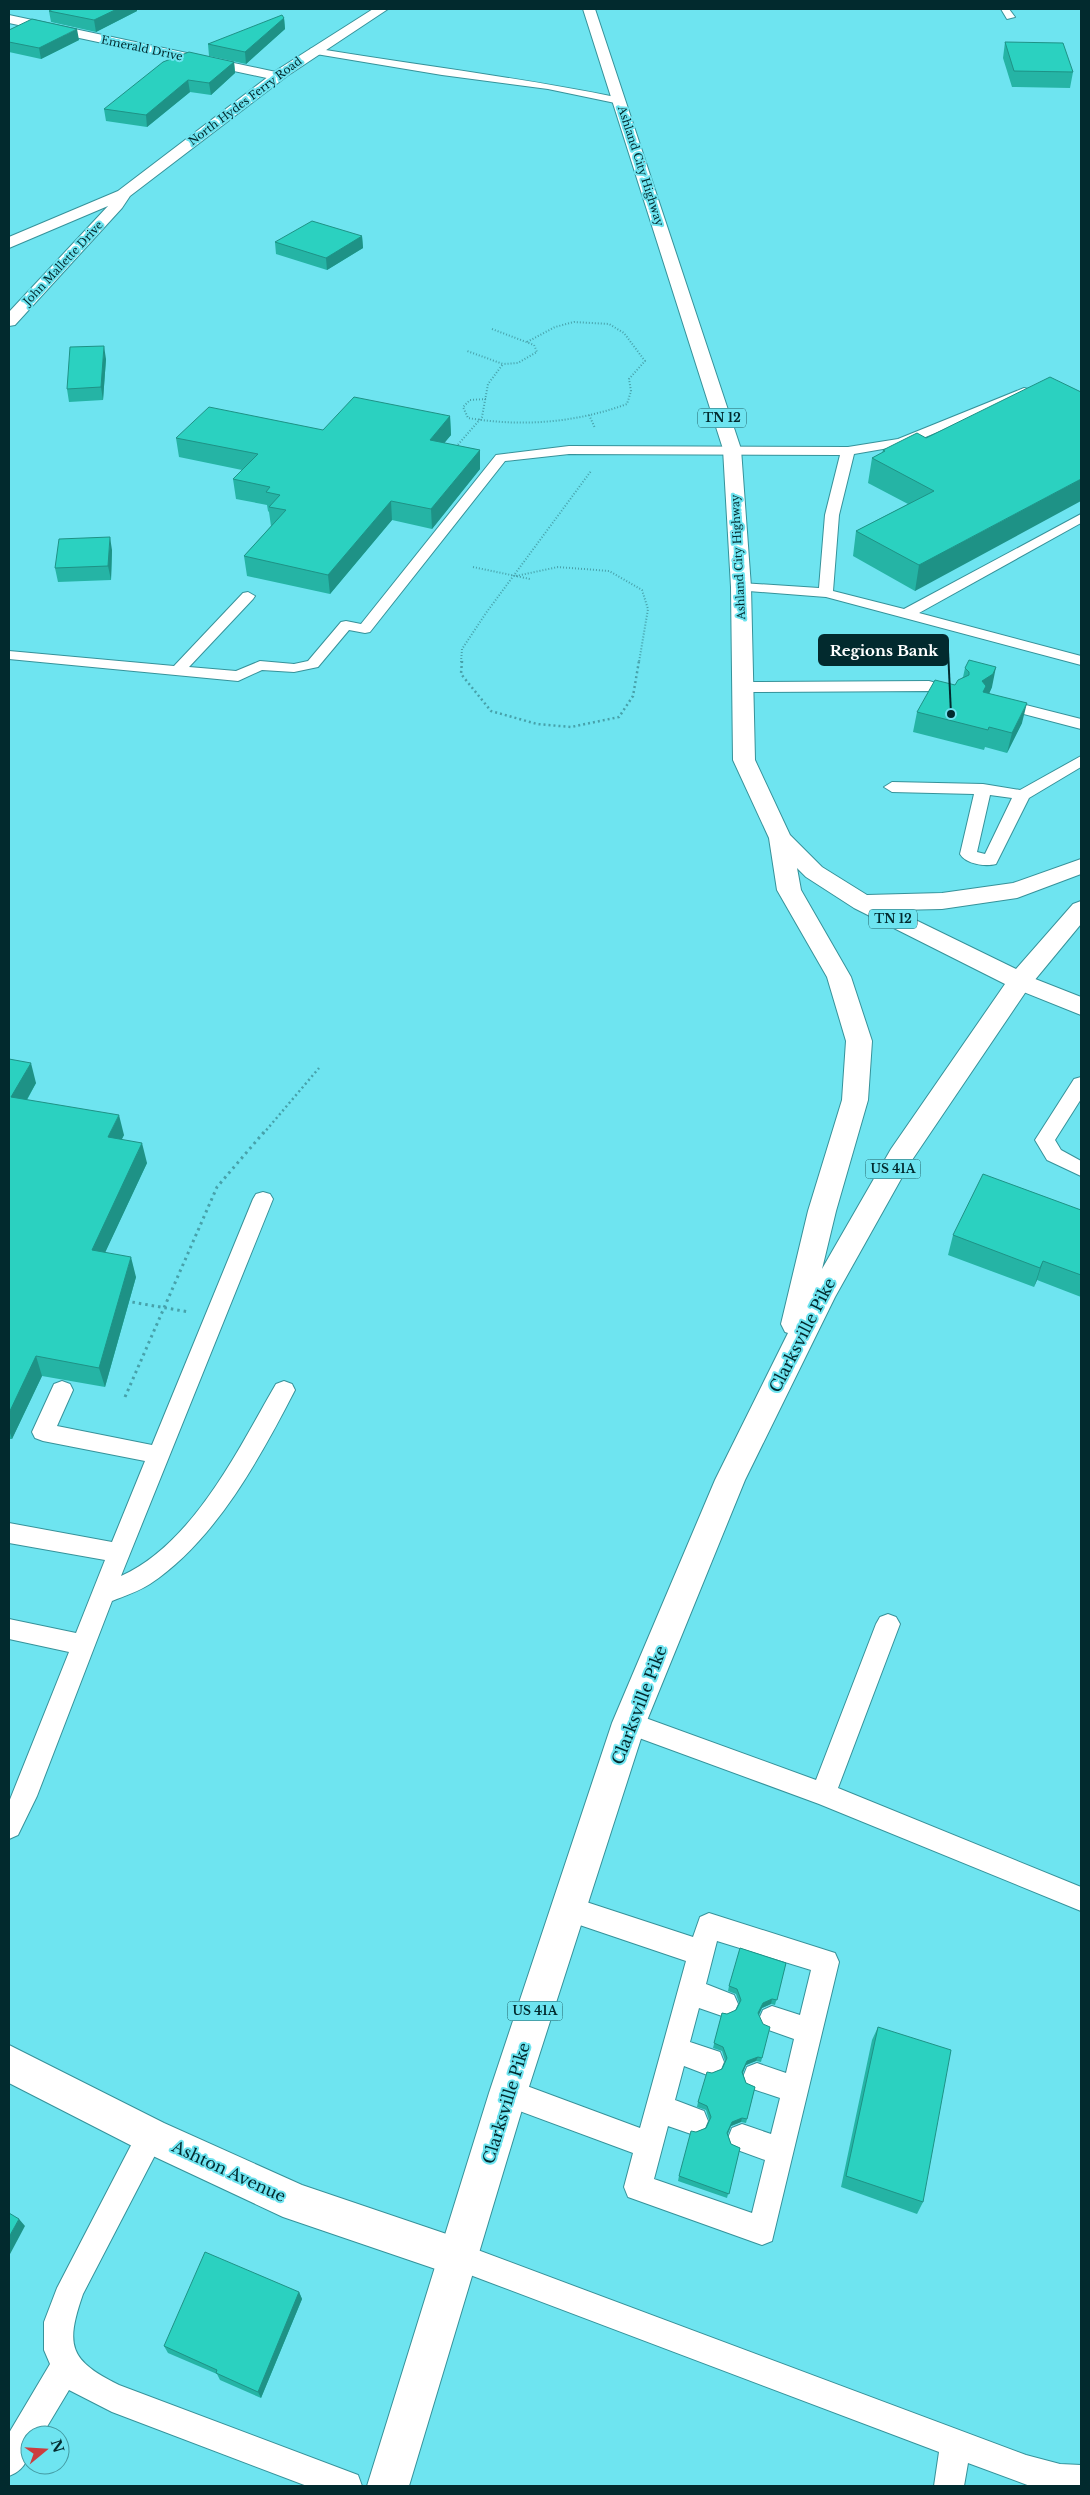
<svg xmlns="http://www.w3.org/2000/svg" width="1090" height="2495" viewBox="0 0 1090 2495" font-family="'Libre Baskerville',serif">
<style>
.lines{fill:none;stroke-linecap:round;stroke-linejoin:round}
.lane-casing{stroke:#36929a;stroke-width:2}
.street-casing{stroke:#36929a;stroke-width:2}
.secondary-casing{stroke:#36929a;stroke-width:2}
.primary-casing{stroke:#36929a;stroke-width:2}
.path-far2{stroke:#47a1aa;stroke-width:2;stroke-dasharray:1 2;stroke-linecap:butt}
.path-far1{stroke:#47a1aa;stroke-width:2.5;stroke-dasharray:2 3;stroke-linecap:butt}
.path{stroke:#47a1aa;stroke-width:3;stroke-dasharray:2.5 4;stroke-linecap:butt}
.lane{fill:#fff;fill-rule:evenodd}
.street{fill:#fff;fill-rule:evenodd}
.secondary{fill:#fff;fill-rule:evenodd}
.primary{fill:#fff;fill-rule:evenodd}
.wall{fill:#25b4a5}
.shaded-wall{fill:#1e9286}
.building{fill:#2bd1c0;stroke:#1e9286}
.labels{text-anchor:middle;stroke-width:4;stroke-linejoin:round;paint-order:stroke}
.far-street-label{font-size:11px;fill:#022a2e;stroke:#6ee4f0}
.shield{fill:#6ee4f0;stroke:#226268;stroke-width:1}
.shield-label{font-size:12px;font-weight:bold;fill:#022a2e}
.near-street-label{font-size:16px;fill:#022a2e;stroke:#6ee4f0}
.leader{fill:none;stroke:#022a2e;stroke-width:2}
.callout-dot{fill:#022a2e;stroke:#6ee4f0;stroke-width:2}
.callout{fill:#022a2e;stroke:#022a2e;stroke-width:2}
.callout-label{font-size:15px;text-anchor:middle;font-weight:bold;fill:#fff}
</style>
<rect width="100%" height="100%" fill="#6ee4f0"/>
<g class="lines">
<defs>
<path id="lane" d="M1001 9H1009L1015 17 1007 19Z
M313 48C415 65 519 77 620 98L625 101 620 104 548 89 442 75 310 53V49Z
M1024 388 1028 389 1030 392 1028 395 906 445 854 454 839 515 833 591 904 609 1081 514V523L919 613 1081 656V665L826 597 736 590 734 587 736 584 741 583 819 588 825 515 840 455 569 454 505 461 370 632 365 633 349 630 318 667 294 672 262 670 238 681 9 659V651L174 666 243 593 248 592 255 596 253 599 189 667 236 671 260 661 294 664 308 661 341 622 346 621 361 624 496 455 569 446 848 447 898 439Z
M929 681 961 690 964 693 956 698 929 691 742 692 734 687 742 682Z
M998 698 1081 719V729L993 706 990 703Z
M1081 756V767L1029 798 996 864C985 867 966 864 960 854L974 794 892 792 884 787 892 782 983 784 1020 790ZM990 795 1012 798 985 854 977 852Z
M1081 1077V1099L1055 1140 1061 1150 1081 1161V1176L1047 1160 1035 1140 1074 1079Z
M263 1192 270 1194 273 1199 121 1576C194 1543 238 1449 276 1384L284 1381 292 1384 295 1390C260 1458 215 1541 150 1584 139 1591 125 1596 112 1601L37 1796 18 1835 9 1839V1802L69 1652 9 1639V1619L76 1633 105 1560 9 1543V1523L112 1542 145 1461 43 1441 35 1438 32 1432 54 1384 62 1381 70 1384 73 1390 57 1426 152 1445 253 1199 256 1194Z
M888 1614 896 1617 900 1624 838 1788 1081 1887V1911L819 1804 620 1731 617 1723 620 1715 629 1712 816 1780 876 1624 880 1617Z
M568 1896 693 1937 700 1917 709 1913 835 1953 839 1962 772 2241 762 2245 628 2197 624 2187 633 2153 498 2103 494 2093 498 2083 508 2079 640 2128 686 1961 559 1918 555 1909 559 1900ZM717 1941 811 1970 800 2015 772 2006 763 2010 759 2019 763 2028 794 2039 786 2073 757 2063 747 2067 743 2077 747 2087 780 2098 771 2134 742 2124 732 2128 728 2138 732 2148 765 2160 752 2213 654 2179 668 2126 694 2135 704 2131 708 2121 704 2111 675 2100 684 2066 710 2076 720 2072 724 2062 720 2052 690 2042 699 2008 725 2017 734 2013 738 2004 734 1995 706 1984Z
M151 2122 161 2126 165 2136 83 2294C65 2346 69 2360 119 2385L358 2475 362 2486H307L112 2412 69 2390 42 2435H30C30 2454 28 2469 9 2476V2433L50 2364 44 2350V2322L57 2288 141 2126Z
M459 2243 1026 2455 1060 2464 1081 2465V2486H1030L968 2463 964 2486H934L939 2452 449 2267 445 2257 449 2247Z"/>
<path id="street" d="M9 15 276 72 283 76 276 80 9 23Z
M1020 973 1081 997V1015L1011 987 1008 981 1011 975Z
M9 2045 164 2123 302 2185 473 2243 479 2257 473 2271 459 2277 283 2217 138 2149 9 2083Z"/>
<path id="secondary" d="M373 9H388L287 76 130 196 122 208 15 325 9 326V312L108 206 9 248V237L118 191 277 70Z"/>
<path id="primary" d="M583 9H595L741 449 751 587 755 760 790 835 822 867 867 895 942 893 1013 883 1081 859V874L1017 898 942 909 895 910 1016 969 1073 904 1081 901V924L1029 987 910 1163 835 1297 745 1480 646 1723 527 2093 409 2486H367L489 2093 612 1723 715 1480 788 1333 785 1332 781 1324 808 1211 842 1100 846 1041 827 977 777 890 769 838 733 760 731 587 723 449ZM797 868 806 877 854 908 1005 984 891 1149 822 1269 836 1211 868 1100 872 1041 851 977 801 890Z"/>
</defs>
<use href="#lane" class="lane-casing"/>
<use href="#street" class="street-casing"/>
<use href="#secondary" class="secondary-casing"/>
<use href="#primary" class="primary-casing"/>
<path class="path-far2" d="M492 329 534 345 537 352 518 363 503 364
M486 399 470 400 463 407 468 418C522 427 575 423 627 404L631 391 629 379 645 361 624 333 609 324 574 322 555 327 527 342
M589 415 595 428
M456 447 482 417 488 384 503 364 467 351
M473 567 530 579
M516 576 558 567 609 571 642 590 648 609 639 662
M461 662 462 649 486 613 591 471"/>
<path class="path-far1" d="M462 661 461 674 491 711 537 724 571 727 619 717 633 696 639 661
M263 1134 319 1068"/>
<path class="path" d="M126 1301 189 1312
M125 1397 217 1187 264 1132"/>
<use href="#lane" class="lane"/>
<use href="#street" class="street"/>
<use href="#secondary" class="secondary"/>
<use href="#primary" class="primary"/>
</g>
<path class="wall" d="M53 9H137V11L96 32 51 22 49 11Z
M284 18 285 29 246 64 209 56 208 44Z
M9 30 79 40 41 59 9 52Z
M1005 42 1073 72 1070 88 1012 87 1003 58Z
M234 62 235 73 211 95 190 92 147 127 106 121 104 109Z
M362 236 363 248 327 270 276 254 275 242Z
M106 359 103 400 69 402 67 389Z
M1081 392 915 591 853 556 856 531 908 504 868 483 872 458 882 453 883 450Z
M450 416 451 435 444 443 480 450V469L432 529 392 520 330 594 247 576 244 556 271 526 269 512 268 511 267 505 236 499 233 479 242 470 179 457 176 438 323 430Z
M112 550 111 580 58 582 55 568Z
M965 668 992 687 989 693 1022 723 1007 753 985 747 984 750 913 732 917 712 955 685 963 677Z
M9 1059 36 1083 27 1100 124 1135 121 1140 147 1163 105 1252 136 1277 105 1387 42 1376 12 1439H9Z
M1081 1210V1297L1037 1280 1034 1287 948 1255 953 1235Z
M786 1963 775 2005 771 2004 762 2008 759 2015 762 2058 761 2062 756 2061 746 2065 743 2073 746 2083 755 2087 746 2123 741 2122 731 2126 728 2134 731 2144 740 2148 727 2198 678 2181 679 2176 696 2132 706 2128 709 2120 706 2110 697 2107 698 2102 712 2073 722 2069 725 2061 722 2051 713 2048 722 2013 727 2014 736 2010 739 2003 736 1994 728 1991 729 1986Z
M878 2027 923 2202 917 2214 841 2187 872 2040Z
M299 2292 302 2299 261 2398 220 2380 217 2374 168 2353 164 2346Z"/>
<path class="shaded-wall" d="M117 9H137V11L96 32 94 20Z
M284 18 285 29 246 64 245 52Z
M77 29 79 40 41 59 39 48Z
M234 62 235 73 211 95 209 83Z
M188 80 190 92 147 127 146 115Z
M362 236 363 248 327 270 326 258Z
M104 346 106 359 103 400 101 387Z
M450 416 451 435 431 459 430 440Z
M480 450V469L432 529 431 509Z
M1081 479V501L915 591 919 565Z
M391 501 392 520 330 594 328 575Z
M110 537 112 550 111 580 108 566Z
M996 667 992 687 989 694 984 697 982 681Z
M1027 703 1022 723 1007 753 1012 733Z
M31 1063 36 1083 17 1117 11 1097Z
M119 1115 124 1135 113 1157 108 1137Z
M142 1143 147 1163 97 1270 92 1250Z
M131 1257 136 1277 105 1387 99 1368Z
M1043 1261 1037 1280 1034 1287 1040 1268Z
M36 1356 42 1376 12 1439 9 1430V1413Z
M772 1999 771 2004 762 2008 757 2018 758 2013 763 2003Z
M758 2057 756 2061 746 2065 741 2076 742 2072 747 2061Z
M742 2118 741 2122 731 2126 726 2137 732 2122Z
M19 2219 25 2226 9 2256V2237Z
M299 2292 302 2299 261 2398 258 2392Z"/>
<path class="building" d="M53 9H117L94 20 49 11Z
M282 15 284 18 245 52 208 44Z
M32 19 77 29 39 48 9 42V30Z
M1005 42 1063 43 1073 72 1014 71Z
M189 52 234 62 209 83 188 80 146 115 104 109 163 62Z
M312 221 362 236 326 258 275 242Z
M104 346 101 387 67 389 70 347Z
M1050 377 1081 392V479L919 565 856 531 934 491 872 458 885 451 883 450 917 433 926 438Z
M354 397 450 416 430 440 480 450 431 509 391 501 328 575 244 556 286 510 269 507 280 495 266 492 270 487 233 479 258 454 176 438 209 407 323 430Z
M110 537 108 566 55 568 59 539Z
M969 660 996 667 993 674 982 681 986 686 983 692 1027 703 1012 733 989 727 988 730 917 712 935 680 955 685 958 680 969 675V672L965 668Z
M9 1059 31 1063 11 1097 119 1115 108 1137 142 1143 92 1250 131 1257 99 1368 36 1356 9 1413Z
M983 1174 1081 1210V1275L1043 1261 1040 1268 953 1235Z
M740 1948 786 1963 777 2000 772 1999 763 2003 758 2013 763 2024 770 2027 762 2058 758 2057 747 2061 742 2072 746 2083 755 2087 747 2119 742 2118 732 2122 727 2133 731 2144 740 2148 729 2194 679 2176 691 2131 696 2132 706 2128 711 2117 707 2106 698 2102 707 2072 712 2073 722 2069 727 2058 723 2047 714 2043 722 2013 727 2014 736 2010 741 2000 737 1989 729 1986Z
M878 2027 951 2050 923 2202 846 2176Z
M9 2213 19 2219 9 2237Z
M205 2252 299 2292 258 2392 216 2373 217 2370 164 2346Z"/>
<g class="labels">
<g class="far-street-label">
<text transform="translate(142 48) rotate(12)" y="4">Emerald Drive</text>
<text transform="translate(245 101) rotate(-37)" y="4">North Hydes Ferry Road</text>
<text transform="translate(641 166) rotate(72)" y="4">Ashland City Highway</text>
<text transform="translate(63 263) rotate(-47)" y="4">John Mallette Drive</text>
<text transform="translate(738 557) rotate(-93)" y="4">Ashland City Highway</text>
</g>
<g class="shield">
<rect x="698" y="408.5" width="48" height="19" rx="4"/>
<rect x="869" y="909.5" width="48" height="19" rx="4"/>
<rect x="865.5" y="1159.5" width="55" height="19" rx="4"/>
<rect x="507.5" y="2001.5" width="55" height="19" rx="4"/>
</g>
<g class="shield-label">
<text x="722" y="422">TN 12</text>
<text x="893" y="923">TN 12</text>
<text x="893" y="1173">US 41A</text>
<text x="535" y="2015">US 41A</text>
</g>
<g class="near-street-label">
<text transform="translate(802 1335) rotate(-63)" y="6">Clarksville Pike</text>
<text transform="translate(639 1705) rotate(-69)" y="6">Clarksville Pike</text>
<text transform="translate(506 2103) rotate(-73)" y="6">Clarksville Pike</text>
<text transform="translate(229 2171) rotate(25)" y="6">Ashton Avenue</text>
</g>
</g>
<path class="leader" d="M951 714L948 650"/>
<circle class="callout-dot" cx="951" cy="714" r="5"/>
<rect class="callout" x="819" y="635" width="129" height="30" rx="5"/>
<g class="callout-label">
<text x="884" y="656">Regions Bank</text>
</g>
<rect width="1090" height="2495" fill="none" stroke="#022a2e" stroke-width="20"/>
<g transform="translate(45 2450) rotate(72)"><circle r="24" fill="#6ee4f0" stroke="#439aa2"/>
<path d="M0-4L9 19L0 12L-9 19Z" fill="#cc3d3f"/>
<text y="-8" font-size="14" font-weight="bold" text-anchor="middle" fill="#022a2e">N</text>
</g>
</svg>
